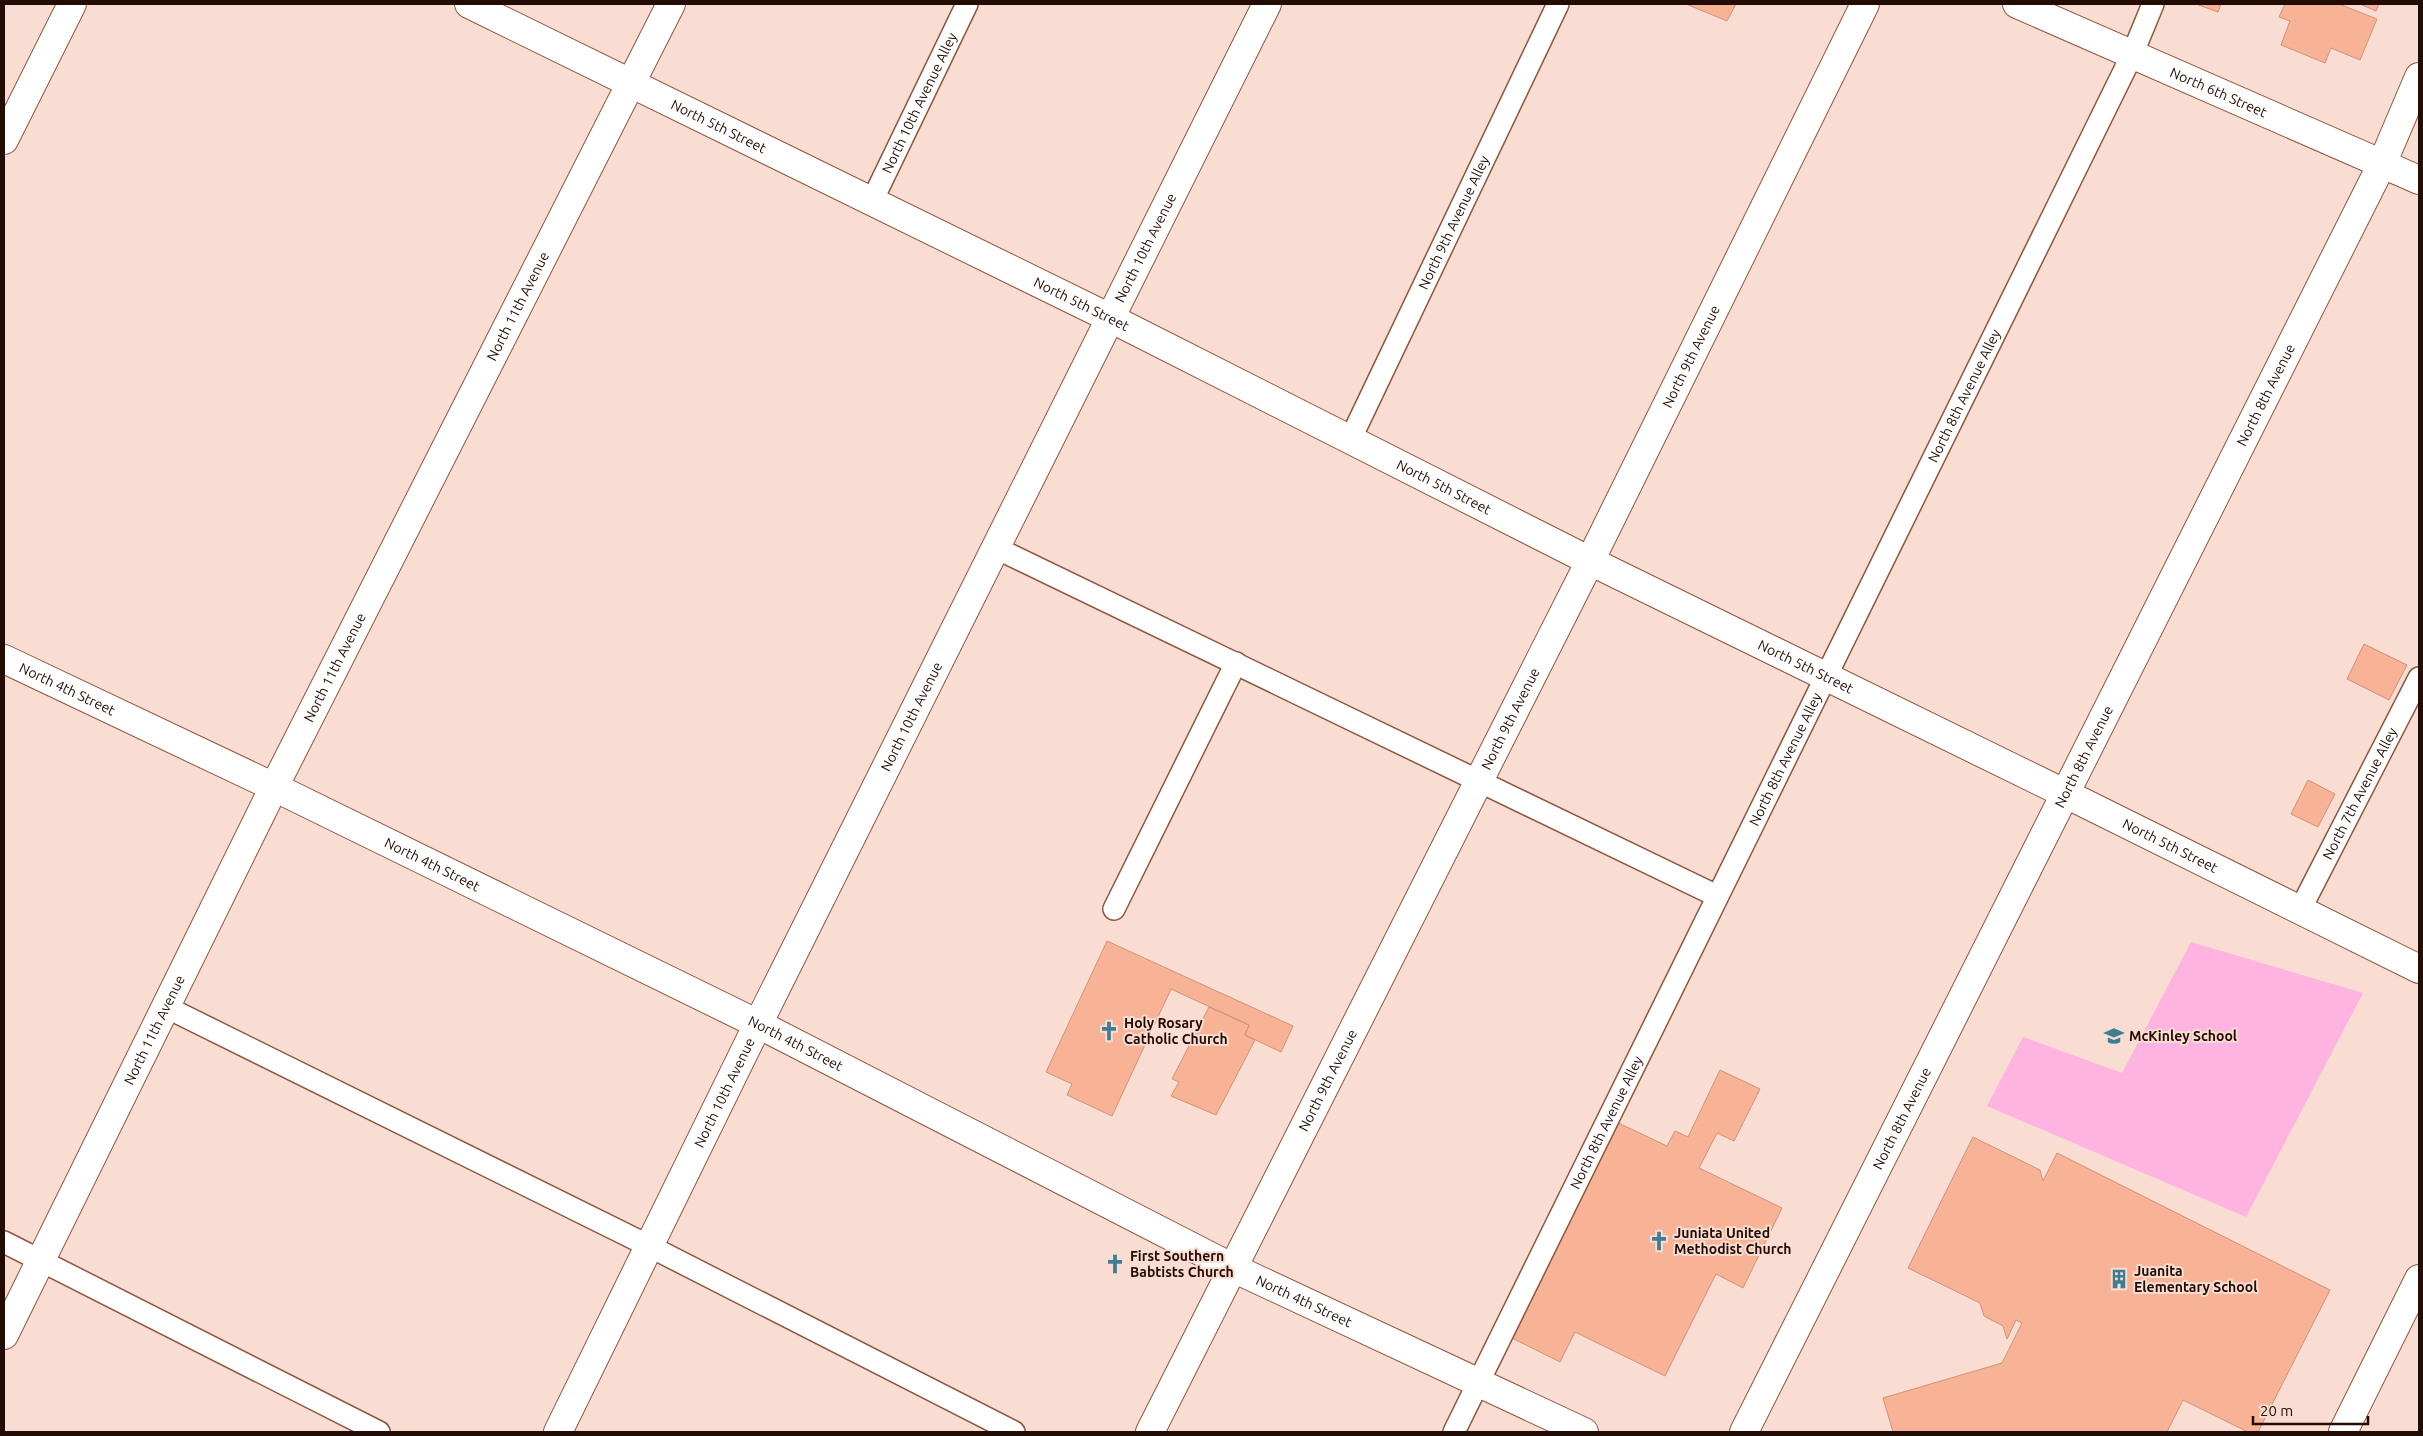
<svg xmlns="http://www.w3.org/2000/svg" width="2423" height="1436" viewBox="0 0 2423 1436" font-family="Ubuntu,sans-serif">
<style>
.green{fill:#feb3e0}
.building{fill:#f8b397;stroke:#d09278}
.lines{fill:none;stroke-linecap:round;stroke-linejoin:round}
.service-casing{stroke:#8f563e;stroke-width:24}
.minor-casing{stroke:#8f563e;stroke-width:30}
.tertiary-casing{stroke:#8f563e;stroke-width:30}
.service{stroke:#fff;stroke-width:21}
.minor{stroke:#fff;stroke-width:28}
.tertiary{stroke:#fff;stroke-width:28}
.labels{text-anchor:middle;stroke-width:4;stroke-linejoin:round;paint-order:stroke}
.street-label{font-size:14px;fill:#230c04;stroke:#f9ddd2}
.poi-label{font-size:14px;font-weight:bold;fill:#230c04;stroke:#f9ddd2;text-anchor:start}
</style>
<rect width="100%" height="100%" fill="#f9ddd2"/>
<path class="green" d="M2191 942 2363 993 2246 1217 1987 1106 2023 1037 2122 1073Z"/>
<path class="building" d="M1686 4H1736L1727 21Z
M2196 4H2221L2218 12Z
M2285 4H2339L2377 19 2360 60 2331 48 2325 63 2281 45 2290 21 2279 17Z
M2360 4H2379L2376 11Z
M2364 644 2407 665 2389 700 2347 679Z
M2308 780 2335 794 2318 827 2291 814Z
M1107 941 1293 1026 1281 1052 1245 1035 1249 1025 1171 989 1112 1116 1067 1095 1072 1084 1046 1072Z
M1209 1007 1249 1025 1245 1035 1255 1040 1216 1115 1171 1096 1179 1082 1172 1079Z
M1720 1070 1760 1089 1734 1141 1717 1133 1699 1168 1782 1208 1743 1288 1716 1274 1665 1376 1575 1332 1560 1362 1506 1335 1612 1120 1667 1146 1675 1131 1688 1137Z
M1973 1137 2040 1170 2043 1181 2057 1153 2330 1290 2258 1432H2248L2183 1400 2167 1432H1893L1883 1398 2002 1363 2022 1323 2016 1320 2007 1339 2003 1326 1984 1316 1980 1303 1908 1268Z"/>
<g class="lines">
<defs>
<g id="service">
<path id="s1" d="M872 201 967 4"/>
<path id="s2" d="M1350 440 1558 4"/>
<path d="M996 548 1717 896"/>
<path d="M1114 909 1236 663"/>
<path id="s3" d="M2300 910 2419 678"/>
<path d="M166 1007 649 1246 1014 1432"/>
<path d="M4 1242 379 1432"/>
<path id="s4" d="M1454 1432 2132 55 2153 4"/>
</g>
<g id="minor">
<path id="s5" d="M2017 4 2419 180"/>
<path d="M4 140 72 4"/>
<path id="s6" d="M4 659 274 787 758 1024 1233 1268 1584 1432"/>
<path id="s7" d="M4 1335 274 787 671 4"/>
<path id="s8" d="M558 1432 758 1024 1267 4"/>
<path id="s9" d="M1150 1432 1590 561 1865 4"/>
<path id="s10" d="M1744 1432 2382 164 2419 77"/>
<path d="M2343 1432 2419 1279"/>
</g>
<g id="tertiary">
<path id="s11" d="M469 4 1110 318 1590 561 2066 794 2419 969"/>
</g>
</defs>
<use href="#service" class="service-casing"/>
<use href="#minor" class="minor-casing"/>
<use href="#tertiary" class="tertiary-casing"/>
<use href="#service" class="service"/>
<use href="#minor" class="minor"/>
<use href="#tertiary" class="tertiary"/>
</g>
<defs>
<symbol id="church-bare" viewBox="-9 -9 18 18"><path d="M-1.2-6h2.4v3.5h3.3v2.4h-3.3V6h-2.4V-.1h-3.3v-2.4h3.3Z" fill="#3f7d92" stroke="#f9ddd2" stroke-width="2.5" paint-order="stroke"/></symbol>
<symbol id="school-bare" viewBox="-9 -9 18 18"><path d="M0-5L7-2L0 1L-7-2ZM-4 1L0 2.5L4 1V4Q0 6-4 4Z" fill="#3f7d92" stroke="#f9ddd2" stroke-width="2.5" paint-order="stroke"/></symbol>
<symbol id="building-bare" viewBox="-9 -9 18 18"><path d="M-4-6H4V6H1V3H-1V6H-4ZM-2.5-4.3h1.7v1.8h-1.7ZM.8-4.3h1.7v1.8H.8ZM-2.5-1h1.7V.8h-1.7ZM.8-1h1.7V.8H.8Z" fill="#3f7d92" stroke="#f9ddd2" stroke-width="2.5" paint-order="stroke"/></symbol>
</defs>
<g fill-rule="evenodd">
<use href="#church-bare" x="1095" y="1017" width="28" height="28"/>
<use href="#school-bare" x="2100" y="1022" width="28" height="28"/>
<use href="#church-bare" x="1645" y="1227" width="28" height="28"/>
<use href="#church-bare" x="1101" y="1250" width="28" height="28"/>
<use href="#building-bare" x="2105" y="1265" width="28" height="28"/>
</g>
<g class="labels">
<g class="street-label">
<text dy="5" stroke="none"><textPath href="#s5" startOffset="220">North 6th Street</textPath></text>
<text dy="5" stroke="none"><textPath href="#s1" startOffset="109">North 10th Avenue Alley</textPath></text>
<text dy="5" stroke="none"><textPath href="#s11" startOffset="278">North 5th Street</textPath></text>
<text dy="5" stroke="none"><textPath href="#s2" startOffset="241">North 9th Avenue Alley</textPath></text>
<text dy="5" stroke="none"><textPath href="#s8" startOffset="1322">North 10th Avenue</textPath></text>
<text dy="5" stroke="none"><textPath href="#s11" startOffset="682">North 5th Street</textPath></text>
<text dy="5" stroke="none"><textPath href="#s7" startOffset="1150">North 11th Avenue</textPath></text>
<text dy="5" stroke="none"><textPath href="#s9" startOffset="1204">North 9th Avenue</textPath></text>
<text dy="5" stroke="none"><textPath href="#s10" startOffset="1161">North 8th Avenue</textPath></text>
<text dy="5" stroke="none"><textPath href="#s4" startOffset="1155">North 8th Avenue Alley</textPath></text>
<text dy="5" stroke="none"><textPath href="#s11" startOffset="1088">North 5th Street</textPath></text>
<text dy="5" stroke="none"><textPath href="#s11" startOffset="1492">North 5th Street</textPath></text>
<text dy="5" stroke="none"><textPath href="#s7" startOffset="745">North 11th Avenue</textPath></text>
<text dy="5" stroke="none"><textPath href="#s6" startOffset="70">North 4th Street</textPath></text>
<text dy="5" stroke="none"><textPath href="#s8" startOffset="798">North 10th Avenue</textPath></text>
<text dy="5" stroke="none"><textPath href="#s9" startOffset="799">North 9th Avenue</textPath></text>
<text dy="5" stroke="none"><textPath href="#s10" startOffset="756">North 8th Avenue</textPath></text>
<text dy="5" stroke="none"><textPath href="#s4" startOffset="750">North 8th Avenue Alley</textPath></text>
<text dy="5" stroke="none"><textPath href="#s3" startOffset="131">North 7th Avenue Alley</textPath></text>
<text dy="5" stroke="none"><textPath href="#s11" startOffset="1898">North 5th Street</textPath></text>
<text dy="5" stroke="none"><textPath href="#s6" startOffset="475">North 4th Street</textPath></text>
<text dy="5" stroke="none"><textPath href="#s7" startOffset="340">North 11th Avenue</textPath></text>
<text dy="5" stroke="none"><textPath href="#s6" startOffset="880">North 4th Street</textPath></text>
<text dy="5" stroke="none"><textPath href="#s9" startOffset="394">North 9th Avenue</textPath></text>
<text dy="5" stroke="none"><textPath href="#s8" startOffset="378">North 10th Avenue</textPath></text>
<text dy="5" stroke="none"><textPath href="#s10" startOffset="351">North 8th Avenue</textPath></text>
<text dy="5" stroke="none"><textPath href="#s4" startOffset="345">North 8th Avenue Alley</textPath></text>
<text dy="5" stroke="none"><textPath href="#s6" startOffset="1450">North 4th Street</textPath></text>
</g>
<g class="poi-label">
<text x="1124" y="1028">Holy Rosary<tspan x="1124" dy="16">Catholic Church</tspan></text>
<text x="2129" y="1041">McKinley School</text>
<text x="1674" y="1238">Juniata United<tspan x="1674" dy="16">Methodist Church</tspan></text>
<text x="1130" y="1261">First Southern<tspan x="1130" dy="16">Babtists Church</tspan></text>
<text x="2134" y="1276">Juanita<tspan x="2134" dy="16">Elementary School</tspan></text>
</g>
</g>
<rect width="2423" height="1436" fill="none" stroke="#230c04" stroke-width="10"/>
<path d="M2253 1416v8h115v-8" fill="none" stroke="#230c04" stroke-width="2.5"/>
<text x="2260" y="1416" font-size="15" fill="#230c04" stroke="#f9ddd2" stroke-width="4" paint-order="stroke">20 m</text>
</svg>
